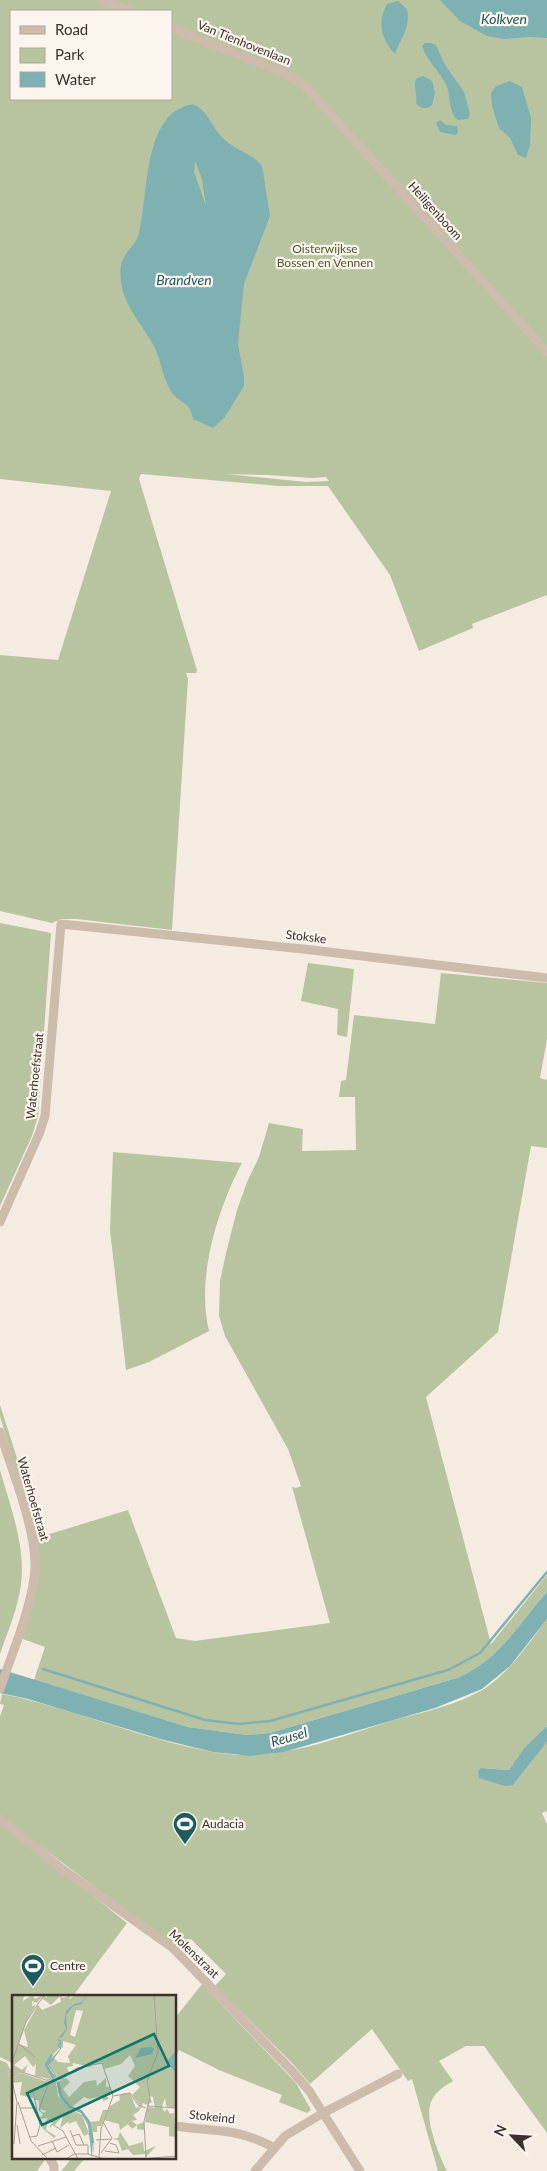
<svg xmlns="http://www.w3.org/2000/svg" width="547" height="2171" viewBox="0 0 547 2171" font-family="Lato,sans-serif">
<style>
.green{fill:#b8c4a0;fill-rule:evenodd}
.water{fill:#7fb0b2;fill-rule:evenodd}
.lines{fill:none;stroke-linecap:round;stroke-linejoin:round}
.stream{stroke:#7fb0b2;stroke-width:2.5}
.minor{stroke:#cdbbac;stroke-width:9}
.labels{text-anchor:middle;stroke-width:4.5;stroke-linejoin:round;paint-order:stroke}
.street-label{font-size:12px;fill:#3b302b;stroke:#fbf5ee}
.park-label{font-size:12px;fill:#4a5a2e;stroke:#fbf5ee}
.poi-label{font-size:12px;fill:#3b302b;stroke:#fbf5ee;text-anchor:start}
.water-label{font-size:14px;font-style:italic;fill:#1f5a5e;stroke:#fbf5ee}
.inset-river{fill:none;stroke:#7fb0b2;stroke-width:2.5}
.inset-road{fill:none;stroke:#aaa098;stroke-width:1}
.view{fill:#0f766e;fill-opacity:0.15;stroke:#0f766e;stroke-width:2.5}
.inset-edge{fill:none;stroke:#3b302b;stroke-width:2.5}
</style>
<rect width="100%" height="100%" fill="#f4ebe1"/>
<path class="green" d="M0 0H547V595L472 624 473 628 419 651 390 575 328 486H279L141 474 139 479 197 670 196 673H186L188 679 172 930 76 919H61L52 923 0 911V655L58 660 111 491 0 479ZM11 11H171V99H11ZM226 474 267 475 312 478 326 477 329 481 306 482Z
M0 923 51 933 38 1116 32 1136 0 1206Z
M308 963 354 969 347 1037 337 1035 338 1009 301 1001Z
M441 973 547 983V1039L540 1078 547 1080V1148L531 1146 498 1332 426 1397 491 1644 547 1575V1592C516 1626 501 1659 457 1678L270 1733 247 1735 188 1727 34 1680 45 1647 20 1638 33 1597 31 1520 0 1416V1405L30 1499 40 1537 128 1510 176 1638 195 1641 330 1623 292 1487 296 1488 301 1486 288 1449 225 1336 219 1316 220 1281 226 1253 237 1210 247 1182 259 1157 269 1123 303 1129 302 1151 356 1150 355 1097H339L341 1081 346 1080 354 1015 435 1024Z
M113 1152 242 1163C217 1210 196 1279 209 1331L149 1362 126 1370 110 1230Z
M0 1470C10 1506 26 1546 21 1584 18 1608 8 1631 0 1654Z
M547 1619V1726L524 1748 509 1770 481 1768 513 1785 547 1742V1811L542 1813 547 1824V2133L484 2046H466L439 2061 453 2081C444 2086 435 2092 431 2102 424 2120 439 2155 447 2171H438L412 2079 408 2081 372 2029 310 2084 293 2064 215 1986 226 1974 191 1939 179 1950 0 1816V1716L4 1705 0 1704 2 1694C73 1708 141 1739 213 1752 275 1764 336 1738 394 1720 424 1712 457 1705 484 1689 510 1672 528 1644 547 1619Z
M0 1822 127 1923 73 1996H14V2066L10 2062 0 2057Z
M202 1984 296 2083 311 2110 307 2113 279 2102 282 2095 219 2070 179 2050 175 2058V2018Z
M0 2060 7 2063 14 2078V2157H47L37 2171H0Z
M73 2157H86L74 2171H61Z"/>
<path class="water" d="M440 0H547V38L529 37 504 39 487 36 460 21Z
M398 1 407 9C411 27 401 38 395 54 381 39 377 22 387 4Z
M425 43H431L436 45 445 65 464 92 470 114 468 119 458 120C448 113 451 97 447 87 441 72 427 62 422 46Z
M423 76 432 81 435 93 432 105C426 110 421 109 416 103 418 94 412 85 417 78Z
M510 81 522 87 531 118 530 145 526 158 518 155 510 138 499 128 492 106 491 93 496 86Z
M193 104C209 111 211 127 224 139 235 150 252 153 262 166L270 216 244 284 238 344 244 376V386L225 417 213 428 193 419C190 400 180 405 171 391 163 378 161 362 155 348 145 329 130 313 123 292 120 279 118 266 125 255 130 247 137 243 139 233 149 195 142 112 193 104ZM195 163H196L202 179 206 206 194 172Z
M440 120 446 125 457 126 458 132 456 135 440 132 436 123Z
M547 1592V1619L510 1666 482 1689 435 1708 284 1752 250 1756 213 1752 160 1739 28 1699 0 1693V1669L188 1727 247 1735 270 1733 457 1678C501 1659 516 1626 547 1592Z
M547 1726V1742L513 1785 505 1786 479 1778 478 1771 481 1768 509 1770 524 1748Z"/>
<g class="lines">
<path class="stream" d="M43 1669 205 1720 239 1724 270 1721 448 1670 480 1653 547 1572"/>
<path class="minor" d="M101 0 130 11
M171 28 285 73 305 86 547 352
M0 1222 39 1134 45 1116 61 924 303 949 547 978
M0 1432C12 1471 36 1528 35 1568 33 1605 12 1653 0 1689
M0 1819 62 1869 173 1948 293 2072 310 2092 323 2113 398 2074
M12 2073 14 2074
M175 2126C214 2132 235 2127 273 2147
M49 2157 54 2166V2171
M255 2171 285 2136 323 2113 360 2171"/>
</g>
<defs>
<symbol id="stadium-pin" viewBox="-11 -11 22 30"><path d="M0 17L-7.5 6A9.5 9.5 0 1 1 7.5 6Z" fill="#1f5a5e" stroke="#fbf5ee"/><path d="M0-5a6.5 5 0 1 0 0 10a6.5 5 0 1 0 0-10ZM-3.5-1.8h7v3.6h-7Z" fill="#fff"/></symbol>
</defs>
<g fill-rule="evenodd">
<use href="#stadium-pin" x="171" y="1810" width="28" height="38"/>
<use href="#stadium-pin" x="19" y="1952" width="28" height="38"/>
</g>
<g class="labels">
<g class="street-label">
<text transform="translate(244 43) rotate(22)" y="4">Van Tienhovenlaan</text>
<text transform="translate(435 211) rotate(48)" y="4">Heiligenboom</text>
<text transform="translate(306 937) rotate(7)" y="4">Stokske</text>
<text transform="translate(35 1076) rotate(-84)" y="4">Waterhoefstraat</text>
<text transform="translate(33 1499) rotate(74)" y="4">Waterhoefstraat</text>
<text transform="translate(194 1954) rotate(44)" y="4">Molenstraat</text>
<text transform="translate(212 2117) rotate(6)" y="4">Stokeind</text>
</g>
<g class="park-label">
<text x="325" y="253">Oisterwijkse<tspan x="325" dy="14">Bossen en Vennen</tspan></text>
</g>
<g class="poi-label">
<text x="202" y="1828">Audacia</text>
<text x="50" y="1970">Centre</text>
</g>
<g class="water-label">
<text x="504" y="24">Kolkven</text>
<text x="184" y="285">Brandven</text>
<text transform="translate(289 1737) rotate(-16)" y="5">Reusel</text>
</g>
</g>
<g transform="translate(12 1995)">
<rect width="164" height="164" fill="#f4ebe1"/>
<path d="M0 0H12L11 6 20 0 23 4 31 0 25 8 20 6V11L24 10 14 27 5 53 7 49 16 52 12 35 26 10 30 15 49 7 48 1 39 10 31 4 29 7 32 0 35 3V0H47L51 3 59 0 57 4 64 0H164V113L154 111 153 103 150 111 152 117 155 114 158 119 162 118 164 142 157 141V132L133 127 135 112 143 113 141 102 137 101 140 107 135 110 131 108 127 116 121 120 125 125 120 126 125 130 132 127V135L125 134V130L120 134 116 129 108 135 107 129 92 125 98 111 108 105 107 101 110 99 118 98 124 113 128 111 120 100 128 92 116 81 123 71 118 60 109 69 93 74 90 67 77 72 61 68V71L55 72 57 78 45 84 44 79 37 72 38 66 45 58 42 63 46 67 58 68 56 61 64 50 51 46V53L48 52 36 66V73L43 80 46 101 57 113 70 120 79 144 76 139 72 141 64 126 56 129 57 126 48 133 51 120 43 130 38 127 35 130 34 135 44 141 42 143 30 133 36 123 27 124 34 116 27 114V105H22V100L21 103 8 100 10 87 1 88 0 83 10 78 33 86 43 85 23 81 24 69 21 72 13 61 2 70 10 75 16 69 13 77H8L0 82ZM64 15 71 16 63 42 58 40ZM54 83 58 87 51 94 57 102 72 87 84 85 85 91 94 83V92L98 91 100 98 94 100 97 104 91 106 90 101 78 104 72 102 60 112 69 116 77 127 87 126 91 115H96L89 131H85V137H81L82 159 77 130 69 117 57 112 46 97 45 87ZM108 137 117 151 131 147 132 156 144 151 134 162 133 159 121 160 116 154 110 156 106 145 100 144 106 143Z" fill="#b8c4a0" fill-rule="evenodd"/>
<path d="M75 0 70 9 61 11 54 20 55 34 51 41 46 44 49 46V50H46L49 52V54L37 70 44 80 48 102 57 112 69 117 77 130 81 141 80 164 76 130 69 118 57 113 48 103 43 80 35 69 48 54 45 50 48 47 45 45 54 34 52 28 54 16 62 9 70 7ZM139 52 142 53 140 59 123 63 129 53ZM164 55V77L154 68Z" fill="#7fb0b2"/>
<path class="inset-river" d="M40 60 34 70 42 83M46 87 49 101 58 112 69 116 77 127 81 148"/>
<path class="inset-road" d="M7 49 23 62M0 67 14 27 32 0M0 82 10 77 34 85 50 84 65 73 90 68 101 101 118 98 126 110 134 113M0 86 5 107 2 149M6 107 19 146M135 111 164 113M8 113H24M32 119 27 115 37 86M5 130 8 149M38 132 40 129 51 136 66 164M58 135 64 150H76V159M61 141 67 139 72 150M18 142 25 141 28 130 21 96M84 145 100 144M19 146 36 164M40 146 45 157 57 150M26 151 54 142M93 156 107 158 104 150 98 148M89 158 100 143 91 127M30 160 44 153M87 162 89 134 101 101M54 164 62 159H76L93 164M130 164 164 161M134 164 132 126 138 103 135 86 146 57 142 0"/>
<path class="view" d="M142 39 157 71 30 130 15 98Z"/>
<rect width="164" height="164" class="inset-edge"/>
</g>
<rect x="10" y="10" width="162" height="90" fill="#fbf5ee" stroke="#aea6a0"/>
<rect x="20" y="26" width="25" height="8" fill="#cdbbac" stroke="#aea6a0"/>
<text x="55" y="35" font-size="15" fill="#3b302b">Road</text>
<rect x="20" y="48" width="25" height="15" fill="#b8c4a0" stroke="#aea6a0"/>
<text x="55" y="60" font-size="15" fill="#3b302b">Park</text>
<rect x="20" y="72" width="25" height="15" fill="#7fb0b2" stroke="#aea6a0"/>
<text x="55" y="85" font-size="15" fill="#3b302b">Water</text>
<g transform="translate(512 2136) rotate(295)" stroke="#fbf5ee" stroke-width="4" paint-order="stroke">
<path d="M0-4L9 19L0 12L-9 19Z" fill="#3b302b"/>
<text y="-8" font-size="14" font-weight="bold" text-anchor="middle" fill="#3b302b">N</text>
</g>
</svg>
